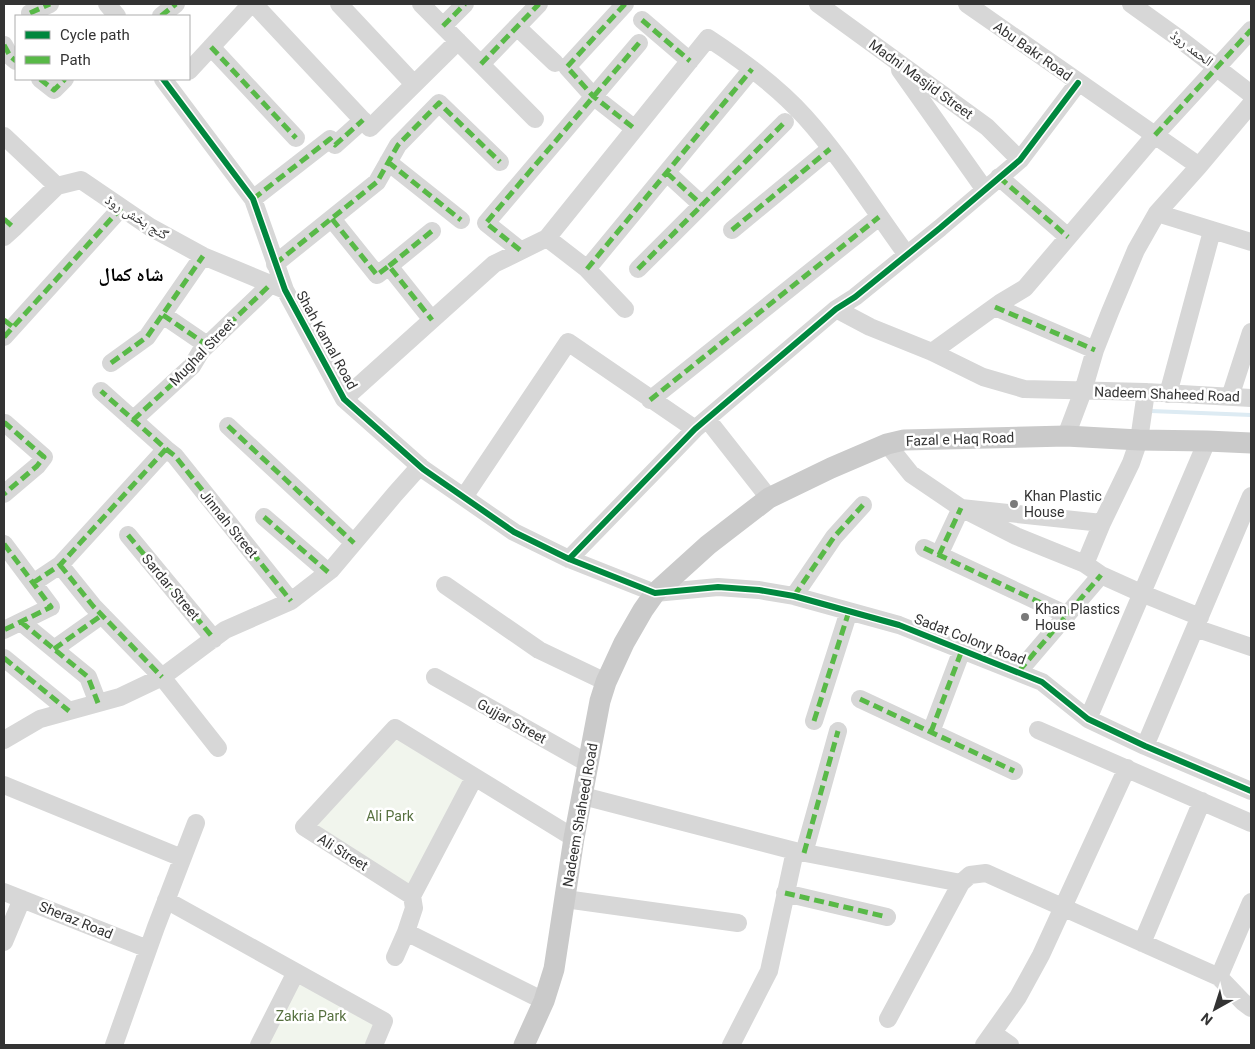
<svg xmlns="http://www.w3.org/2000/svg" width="1255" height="1049" viewBox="0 0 1255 1049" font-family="Roboto,'Noto Naskh Arabic',sans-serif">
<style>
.green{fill:#f1f5ed}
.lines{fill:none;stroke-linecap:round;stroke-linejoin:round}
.stream{stroke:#ddebf3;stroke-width:4}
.minor{stroke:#d7d7d7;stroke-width:18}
.major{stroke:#cacaca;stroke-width:21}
.quiet{stroke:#58b947;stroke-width:5;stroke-dasharray:10 5;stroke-linecap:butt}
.cycleway-casing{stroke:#fff;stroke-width:9}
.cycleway{stroke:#00873e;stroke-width:6}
.poi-dot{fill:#7a7a7a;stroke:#fff;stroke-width:2}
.labels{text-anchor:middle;stroke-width:5;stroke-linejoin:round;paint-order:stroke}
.street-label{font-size:14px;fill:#333;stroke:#fff}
.poi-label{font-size:14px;fill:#333;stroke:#fff;text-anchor:start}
.park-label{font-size:14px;fill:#56703f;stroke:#fff}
.district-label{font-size:19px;font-weight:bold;fill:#000;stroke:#fff}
</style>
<rect width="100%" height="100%" fill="#fff"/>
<path class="green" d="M395 728 474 778 412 896 304 827Z
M298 977 380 1022 370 1045H264Z"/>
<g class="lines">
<path class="stream" d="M1151 411 1251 415"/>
<path class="minor" d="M107 4 117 16
M254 4 370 128 458 41
M339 4 414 84
M421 4 535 119
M625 4 567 67 593 96 635 129
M818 4 987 127 1020 160
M967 4 1199 166
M1131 4 1177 37 1251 94
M30 13 50 4
M161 16 176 4
M642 20 690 61
M443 26 465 4
M517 27 555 63
M4 45 10 56 16 61
M211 47 296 138
M481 64 539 4
M900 70 985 190
M189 71 251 4
M40 79 54 90 65 79
M163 79 253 199 285 290 344 399 423 469 514 532 569 559 655 593 718 587 759 590 794 596 899 625 1042 682 1088 719 1145 746 1251 791
M4 136 57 186
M388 162 461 220
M667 173 702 205
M999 177 1068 237
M253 199 330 139 335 145 363 120
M1157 213 1251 242
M332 219 377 275 389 266 432 320
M732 230 830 149
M4 237 14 228 57 186 81 180 150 227 203 256 285 290
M547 238 708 38C743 61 777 86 805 117 842 158 874 210 907 255
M520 250 486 223 639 43
M275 264 377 182 398 145 439 103 500 162
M389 266 432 231
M587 269 752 69
M638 269 785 122
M995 307 1095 350
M836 309 870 327 932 352 983 377 1024 389 1146 392 1251 398
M163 315 207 345
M4 337 121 208
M932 352 1000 303 1025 288 1155 135 1251 30
M111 363 147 337 203 256
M1168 394 1212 231
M1230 397 1251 332
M344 399 494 264 547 238 586 268 625 309
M650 400 879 217
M707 419 769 498
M133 420 192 366 201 351 271 284
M4 424 5 423 44 457 37 466 4 494
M228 426 354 543
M1066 436 1083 391 1095 350 1110 312 1136 250 1157 213 1199 166 1251 104
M887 444 911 474 961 508 1016 536 1085 564 1101 575 1141 593 1200 617
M166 449 175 456 291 601
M464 497 568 342 695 429
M264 517 328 572
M128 535 214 639
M4 544 51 607 4 630
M924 548 1067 615
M939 555 961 508 1102 523
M569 559 695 429 836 309 855 297 940 228 1020 160 1078 83
M1085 564 1102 523 1131 463 1139 440 1146 392
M60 565 93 606 162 677 218 748
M33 583 60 565 166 449 101 391
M445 585 539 650 606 682
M794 596 834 537 863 505
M21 622 88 677 98 703
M1195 628 1251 647
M54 649 102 615
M4 658 69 711
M1019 671 1101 575
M435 677 589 764
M860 699 1014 771
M1088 719 1207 441
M814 721 849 611
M1038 730 1251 823
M931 732 962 650
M4 740 40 719 120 697 162 677 225 630 291 601 331 570 395 494 420 466
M1145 746 1251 496
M474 778 412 896 304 827 395 728 574 838
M4 785 182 858
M583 796 795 851 769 971 731 1045
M795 851 961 883 970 875 986 873 1219 977 1243 1002 1251 1008
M804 853 838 731
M4 892 148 949
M785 893 887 917
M565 899 738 923
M166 900 384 1021 374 1045
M406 932 544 1001
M4 942 22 899
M1142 943 1202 801
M395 957 406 932 414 908 412 896
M1219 977 1251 902
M888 1019 961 883
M993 1033 1010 1045
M114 1045 156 927 196 823
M259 1045 296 972
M984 1045 1018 997 1041 955 1127 768"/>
<path class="major" d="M524 1045 544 1001 554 969 574 838 600 701 606 682 624 643 643 610 655 593 708 545 769 498 831 468 887 444 904 440 1066 436 1139 440 1207 441 1251 443"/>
<path class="quiet" d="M625 4 567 67 593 96 635 129
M30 13 50 4
M161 16 176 4
M642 20 690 61
M443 26 465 4
M4 45 10 56 16 61
M211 47 296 138
M481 64 539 4
M40 79 54 90 65 79
M1155 135 1251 30
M388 162 461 220
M667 173 702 205
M999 177 1068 237
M253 199 330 139 335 145 363 120
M4 219 14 228
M332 219 377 275 389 266 432 320
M732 230 830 149
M520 250 486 223 639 43
M275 264 377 182 398 145 439 103 500 162
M389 266 432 231
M587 269 752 69
M638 269 785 122
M995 307 1095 350
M163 315 207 345
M4 320 13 327
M4 337 121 208
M111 363 147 337 203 256
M650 400 879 217
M133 420 192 366 201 351 271 284
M4 424 5 423 44 457 37 466 4 494
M228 426 354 543
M166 449 175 456 291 601
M264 517 328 572
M128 535 214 639
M4 544 51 607 4 630
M924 548 1067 615
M939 555 961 508
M60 565 93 606 162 677
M33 583 60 565 166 449 101 391
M794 596 834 537 863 505
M21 622 88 677 98 703
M54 649 102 615
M4 658 69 711
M1019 671 1101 575
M860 699 1014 771
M814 721 849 611
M931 732 962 650
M804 853 838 731
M785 893 887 917"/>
<defs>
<path id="cycleway" d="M163 79 253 199 285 290 344 399 423 469 514 532 569 559 655 593 718 587 759 590 794 596 899 625 1042 682 1088 719 1145 746 1251 791
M569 559 695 429 836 309 855 297 940 228 1020 160 1078 83"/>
</defs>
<use href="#cycleway" class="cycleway-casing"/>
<use href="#cycleway" class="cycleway"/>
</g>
<g class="poi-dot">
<circle cx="1014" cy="504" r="5"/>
<circle cx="1025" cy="617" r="5"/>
</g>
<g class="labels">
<g class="street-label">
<text transform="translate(1192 48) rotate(37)" y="5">الحمد روڈ</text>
<text transform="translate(1033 51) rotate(35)" y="5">Abu Bakr Road</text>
<text transform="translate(921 79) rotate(36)" y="5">Madni Masjid Street</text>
<text transform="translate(137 217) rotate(32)" y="5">گنج بخش روڈ</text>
<text transform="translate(327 340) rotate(61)" y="5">Shah Kamal Road</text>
<text transform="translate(202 352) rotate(-46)" y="5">Mughal Street</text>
<text transform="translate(1167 394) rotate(2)" y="5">Nadeem Shaheed Road</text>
<text transform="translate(960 439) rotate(-2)" y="5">Fazal e Haq Road</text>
<text transform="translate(229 524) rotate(51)" y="5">Jinnah Street</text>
<text transform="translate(171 587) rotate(50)" y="5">Sardar Street</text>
<text transform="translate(970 639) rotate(21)" y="5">Sadat Colony Road</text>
<text transform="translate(512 721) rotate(29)" y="5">Gujjar Street</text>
<text transform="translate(580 815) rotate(-80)" y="5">Nadeem Shaheed Road</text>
<text transform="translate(343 852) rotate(32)" y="5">Ali Street</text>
<text transform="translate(76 920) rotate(22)" y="5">Sheraz Road</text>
</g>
<g class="poi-label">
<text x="1024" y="501">Khan Plastic<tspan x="1024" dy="16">House</tspan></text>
<text x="1035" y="614">Khan Plastics<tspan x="1035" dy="16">House</tspan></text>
</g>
<g class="park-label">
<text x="390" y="821">Ali Park</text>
<text x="311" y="1021">Zakria Park</text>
</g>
<g class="district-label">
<text x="131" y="281">شاہ کمال</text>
</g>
</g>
<rect width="1255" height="1049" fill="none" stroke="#333333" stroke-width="10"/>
<rect x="15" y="15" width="175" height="65" fill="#ffffff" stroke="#adadad"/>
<rect x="25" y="31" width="25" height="8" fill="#00873e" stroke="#adadad"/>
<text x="60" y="40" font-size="15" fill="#333333">Cycle path</text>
<rect x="25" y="56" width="25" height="8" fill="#58b947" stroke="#adadad"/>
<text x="60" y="65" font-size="15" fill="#333333">Path</text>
<g transform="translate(1215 1009) rotate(219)" stroke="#ffffff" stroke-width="4" paint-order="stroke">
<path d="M0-4L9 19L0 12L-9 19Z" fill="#333333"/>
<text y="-8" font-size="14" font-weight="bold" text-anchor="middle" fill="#333333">N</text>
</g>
</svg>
